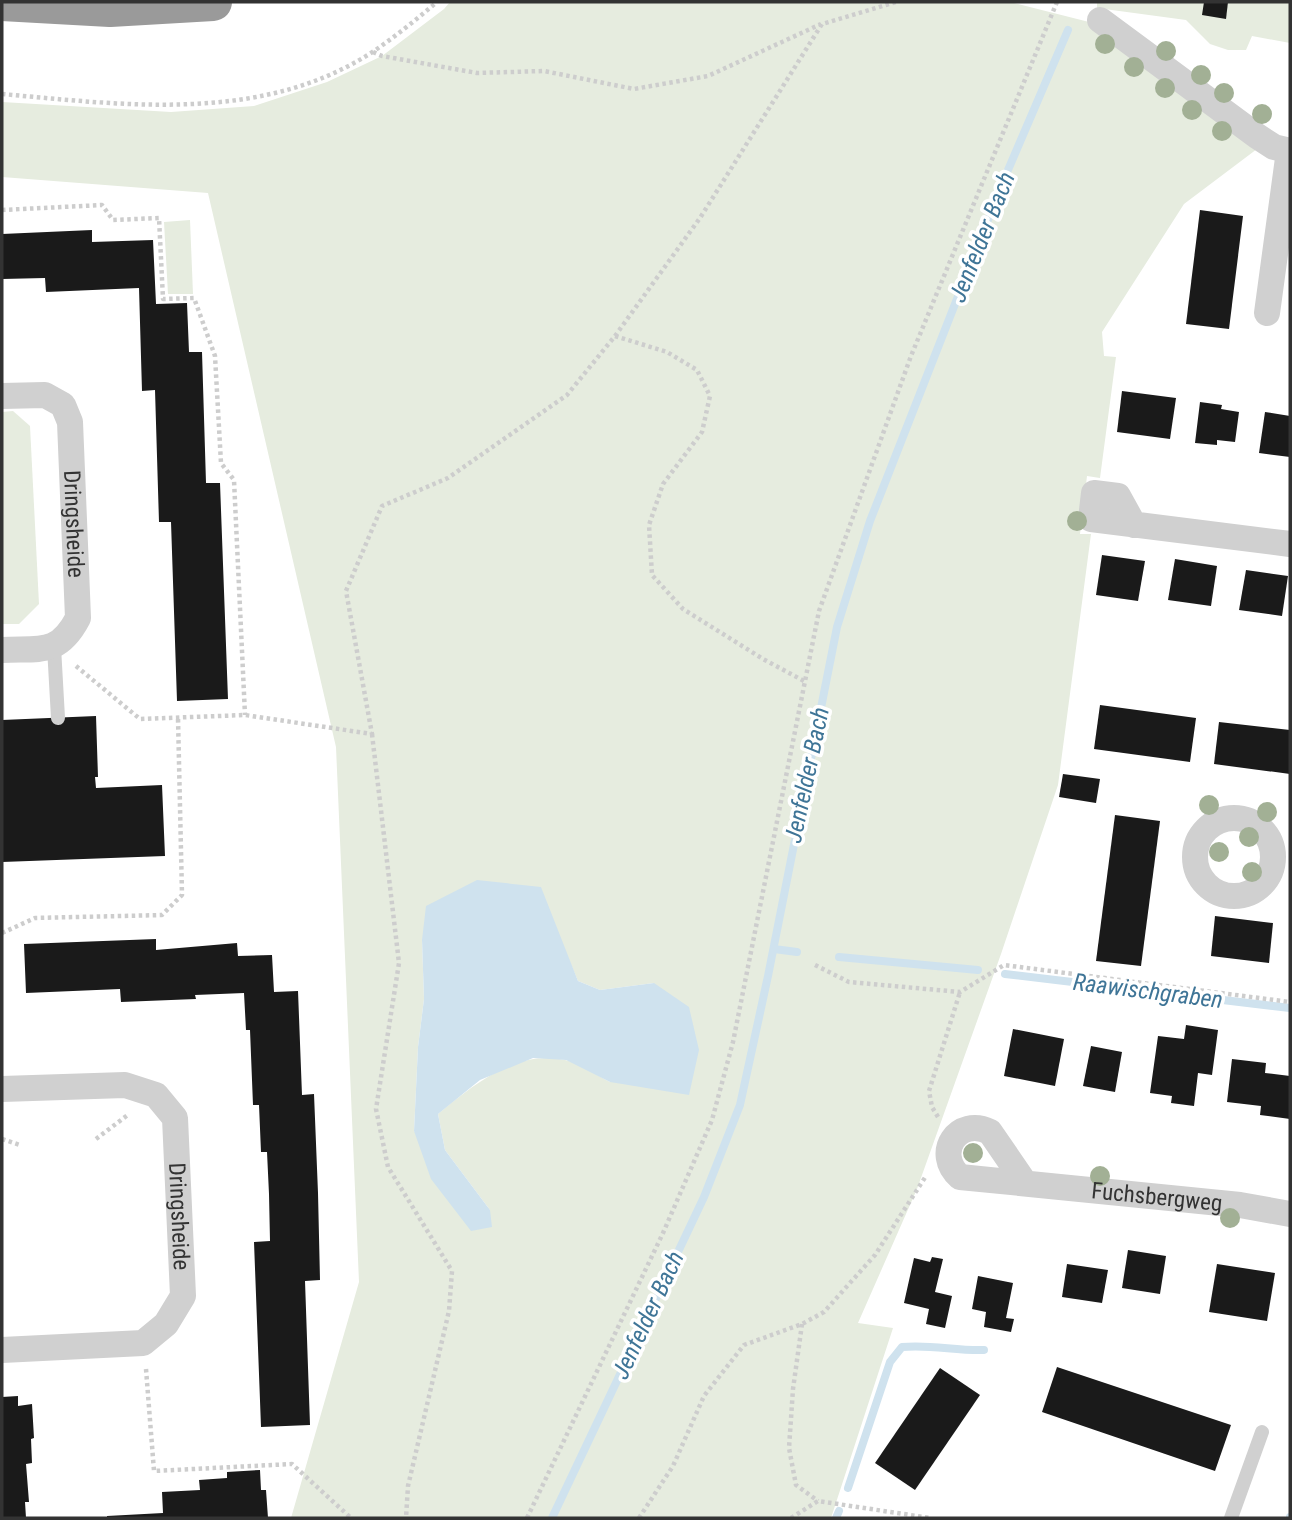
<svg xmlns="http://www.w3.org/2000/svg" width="1292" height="1520" font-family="'Roboto Condensed',sans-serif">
	<rect width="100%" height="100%" fill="#fff"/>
	<g fill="#e6ecdf" fill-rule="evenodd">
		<path d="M 450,2 L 1010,2 L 1089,22 L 1257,149 L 1184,204 L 1102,332 L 1104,356 L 1116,357 L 1100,478 L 1087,476 L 1080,534 L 1091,534 L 1058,785 L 1001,954 L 917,1189 L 858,1323 L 893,1328 L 831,1518 L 291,1518 L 359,1282 L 336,747 L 208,193 L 2,177 L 2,102 L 171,112 L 254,106 L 327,82 L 382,56 L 444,9 ZM 422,940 L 561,941 L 578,981 L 600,990 L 654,983 L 610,1082 C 596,1075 580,1063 565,1060 C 517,1049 473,1085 438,1114 L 445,1150 L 490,1210 L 414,1131 L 418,1047 L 424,999 Z"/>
		<path d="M 1097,2 L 1290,2 L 1290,43 L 1252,36 L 1246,50 L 1228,50 L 1210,44 L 1186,20 L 1097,8 Z"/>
		<path d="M 190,220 L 193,294 L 168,294 L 164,222 Z"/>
		<path d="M 13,411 L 30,426 L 39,604 L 19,624 L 2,624 L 2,412 Z"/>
	</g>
	<path fill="#cfe2ee" d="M 477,880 L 541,887 L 578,981 L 600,990 L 654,983 L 689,1007 L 699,1050 L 689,1095 L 610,1082 L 566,1060 L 533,1058 L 480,1080 L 438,1114 L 445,1150 L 490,1210 L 492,1227 L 471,1231 L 431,1179 L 414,1131 L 418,1047 L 424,999 L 422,940 L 426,906 Z"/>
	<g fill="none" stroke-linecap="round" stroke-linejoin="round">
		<g stroke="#cfe2ee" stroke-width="8">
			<path d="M 774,949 L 797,952"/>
			<path d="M 839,957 L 978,970"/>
			<path d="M 1005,974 L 1290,1008"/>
			<path d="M 848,1488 L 890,1362 L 902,1347 C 930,1344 956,1351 984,1350"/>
			<path d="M 552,1518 L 704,1197 L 740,1105 L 768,976 L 837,627 L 870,521 L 1002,184 L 1068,30"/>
			<path d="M 836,1518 L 839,1511"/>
			<path d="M 1290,1518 L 1290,1517"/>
		</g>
	</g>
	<g fill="#1a1a1a">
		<path d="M 1204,2 L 1228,2 L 1226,19 L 1202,15 Z"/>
		<path d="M 1200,210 L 1243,216 L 1229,329 L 1186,324 Z"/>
		<path d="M 92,230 L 92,242 L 153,240 L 156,304 L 187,303 L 189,352 L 202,352 L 206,483 L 220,483 L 228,699 L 177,701 L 171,522 L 159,522 L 155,390 L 142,391 L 139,288 L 46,292 L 45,278 L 2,279 L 2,234 Z"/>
		<path d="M 1122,391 L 1176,398 L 1170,439 L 1117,432 Z"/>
		<path d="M 1200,402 L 1222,405 L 1221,409 L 1239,412 L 1235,442 L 1217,440 L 1217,445 L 1195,443 Z"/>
		<path d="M 1265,412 L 1290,416 L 1290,457 L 1259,453 Z"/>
		<path d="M 1102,555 L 1145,561 L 1138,601 L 1096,595 Z"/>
		<path d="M 1175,559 L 1217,566 L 1211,606 L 1168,600 Z"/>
		<path d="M 1246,570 L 1288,576 L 1282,616 L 1239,610 Z"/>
		<path d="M 1100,705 L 1196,718 L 1190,762 L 1094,749 Z"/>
		<path d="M 96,716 L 98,777 L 95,777 L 96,788 L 162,785 L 165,856 L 2,862 L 2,720 Z"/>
		<path d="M 1219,722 L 1290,730 L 1290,774 L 1214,764 Z"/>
		<path d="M 1063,774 L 1100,779 L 1096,803 L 1059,797 Z"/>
		<path d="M 1115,815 L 1160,821 L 1141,966 L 1096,961 Z"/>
		<path d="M 1215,916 L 1273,923 L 1269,963 L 1211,956 Z"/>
		<path d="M 156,939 L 156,950 L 237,943 L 238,956 L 272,955 L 274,992 L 298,991 L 302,1095 L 314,1094 L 318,1193 L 320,1280 L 305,1281 L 310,1425 L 261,1427 L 254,1242 L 270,1241 L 269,1194 L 267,1152 L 261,1152 L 259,1105 L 253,1105 L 250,1030 L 246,1030 L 244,993 L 195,995 L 196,999 L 121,1002 L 120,989 L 26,993 L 24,944 Z"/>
		<path d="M 1186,1025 L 1218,1030 L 1212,1075 L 1198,1073 L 1194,1106 L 1171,1103 L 1172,1096 L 1150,1093 L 1158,1036 L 1184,1039 Z"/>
		<path d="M 1013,1029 L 1064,1039 L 1055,1086 L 1004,1076 Z"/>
		<path d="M 1091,1046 L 1122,1052 L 1115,1092 L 1083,1086 Z"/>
		<path d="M 1232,1059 L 1266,1063 L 1265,1073 L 1290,1076 L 1290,1119 L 1260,1115 L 1261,1106 L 1227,1102 Z"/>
		<path d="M 1128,1250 L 1166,1256 L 1160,1294 L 1122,1288 Z"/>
		<path d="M 932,1257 L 943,1259 L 935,1292 L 952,1296 L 945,1328 L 926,1324 L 929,1309 L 904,1303 L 914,1258 L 930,1262 Z"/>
		<path d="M 1067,1264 L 1108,1270 L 1102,1303 L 1062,1297 Z"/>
		<path d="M 1217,1264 L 1275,1273 L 1267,1321 L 1209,1312 Z"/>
		<path d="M 978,1276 L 1013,1283 L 1006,1318 L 1014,1319 L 1011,1332 L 984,1327 L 986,1312 L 972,1309 Z"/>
		<path d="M 1057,1367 L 1231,1425 L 1215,1471 L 1042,1412 Z"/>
		<path d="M 940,1368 L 980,1395 L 915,1490 L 875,1463 Z"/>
		<path d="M 18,1396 L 18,1406 L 32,1404 L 34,1438 L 31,1439 L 32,1463 L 26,1464 L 29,1502 L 25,1502 L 26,1518 L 2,1518 L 2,1397 Z"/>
		<path d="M 260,1470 L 261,1490 L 266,1490 L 268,1518 L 107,1518 L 107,1516 L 163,1513 L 162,1492 L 200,1490 L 199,1480 L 227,1478 L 227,1472 Z"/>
	</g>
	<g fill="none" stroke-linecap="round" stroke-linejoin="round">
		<g stroke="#cdcdcd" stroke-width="4.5" stroke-dasharray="3.5 3.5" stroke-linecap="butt">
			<path d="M 373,52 L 382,56 L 477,73 L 544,71 L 634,89 L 708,76 L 821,24"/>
			<path d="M 2,94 C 126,105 263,124 374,51 C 396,36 417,19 437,2"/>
			<path d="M 2,210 L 102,205 L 113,220 L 159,218 L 163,299 L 194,298 L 215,356 L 221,463 L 234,480 L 245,715"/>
			<path d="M 615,336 L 667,352 L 697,370 L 710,396 L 702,432 L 663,484 L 649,525 L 652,575 L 683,609 L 763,659 L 804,681"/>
			<path d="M 76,666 L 140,719 L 245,715 L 372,734 L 346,591 L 382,506 L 448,478 L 567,395 L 615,336 L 700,218 L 822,24 L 896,2"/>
			<path d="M 372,734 L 399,963 L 376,1109 L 388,1167 L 452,1271 L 449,1311 L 408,1486 L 406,1518"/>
			<path d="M 2,933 L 35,918 L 162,915 L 182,895 L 178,718"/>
			<path d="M 815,965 L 849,982 L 960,992 L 1004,965 L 1290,1002"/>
			<path d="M 938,1117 L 932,1107 L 929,1091 L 960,992"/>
			<path d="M 2,1139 L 20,1145"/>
			<path d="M 96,1139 L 129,1114"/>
			<path d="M 802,1324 L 793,1389 L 789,1448 L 796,1485 L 818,1501"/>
			<path d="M 146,1369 L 154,1471 L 292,1464 L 351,1518"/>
			<path d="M 527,1518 L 663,1233 L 712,1120 L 733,1042 L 819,611 L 911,356 L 1057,2"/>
			<path d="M 639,1518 L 673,1466 L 704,1396 L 744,1345 L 802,1324 L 824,1312 L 875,1255 L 926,1176"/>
			<path d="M 791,1518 L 818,1501 L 930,1518"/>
		</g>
		<g stroke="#d0d0d0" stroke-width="14">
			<path d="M 54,647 L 58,718"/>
			<path d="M 1231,1518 L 1262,1432"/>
		</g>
		<g stroke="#d0d0d0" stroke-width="26">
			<path d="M 1100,20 L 1257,136 L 1274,147 L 1290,151"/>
			<path d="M 1267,313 L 1289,151"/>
			<path id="s1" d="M 2,396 L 45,395 L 63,405 L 70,422 L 78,618 C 58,656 40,648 2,650"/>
			<path d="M 1134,525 L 1118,496 L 1094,493 L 1091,519 L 1290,544"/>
			<circle cx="1234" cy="857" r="39"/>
			<path id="s2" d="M 2,1089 L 125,1085 L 156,1095 L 175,1118 L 183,1296 L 166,1324 L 143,1343 L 2,1350"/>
			<path id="s3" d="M 1025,1183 L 990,1132 C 958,1116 933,1153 960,1177 L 1240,1205 L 1290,1214"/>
		</g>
		<path stroke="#9a9a9a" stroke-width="38" d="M 2,2 L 110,8 L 213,2"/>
	</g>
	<g fill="#a2b095">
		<circle cx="1105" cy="44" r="10"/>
		<circle cx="1166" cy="51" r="10"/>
		<circle cx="1134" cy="67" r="10"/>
		<circle cx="1201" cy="75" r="10"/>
		<circle cx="1165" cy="88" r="10"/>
		<circle cx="1224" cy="93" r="10"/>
		<circle cx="1192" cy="110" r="10"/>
		<circle cx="1262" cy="114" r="10"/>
		<circle cx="1222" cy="131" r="10"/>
		<circle cx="1077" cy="521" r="10"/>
		<circle cx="1209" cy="805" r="10"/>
		<circle cx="1267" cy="812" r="10"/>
		<circle cx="1249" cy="837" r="10"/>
		<circle cx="1219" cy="852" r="10"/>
		<circle cx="1252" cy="872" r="10"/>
		<circle cx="973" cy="1153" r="10"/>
		<circle cx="1100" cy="1176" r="10"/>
		<circle cx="1230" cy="1218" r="10"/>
	</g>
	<g text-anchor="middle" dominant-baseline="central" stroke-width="7" stroke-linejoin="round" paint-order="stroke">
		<g font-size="23" fill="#333" stroke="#fff">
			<text stroke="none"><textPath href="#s1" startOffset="184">Dringsheide</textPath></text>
			<text stroke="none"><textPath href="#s3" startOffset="343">Fuchsbergweg</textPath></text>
			<text stroke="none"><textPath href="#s2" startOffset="284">Dringsheide</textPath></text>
		</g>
		<g font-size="24" font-style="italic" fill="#3f7597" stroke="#fff">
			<text transform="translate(982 237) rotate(-68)">Jenfelder Bach</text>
			<text transform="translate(807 775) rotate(-78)">Jenfelder Bach</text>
			<text transform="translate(1148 991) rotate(7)">Raawischgraben</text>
			<text transform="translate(648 1315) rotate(-65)">Jenfelder Bach</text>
		</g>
	</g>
	<rect width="1292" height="1520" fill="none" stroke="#333333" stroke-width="7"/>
</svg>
